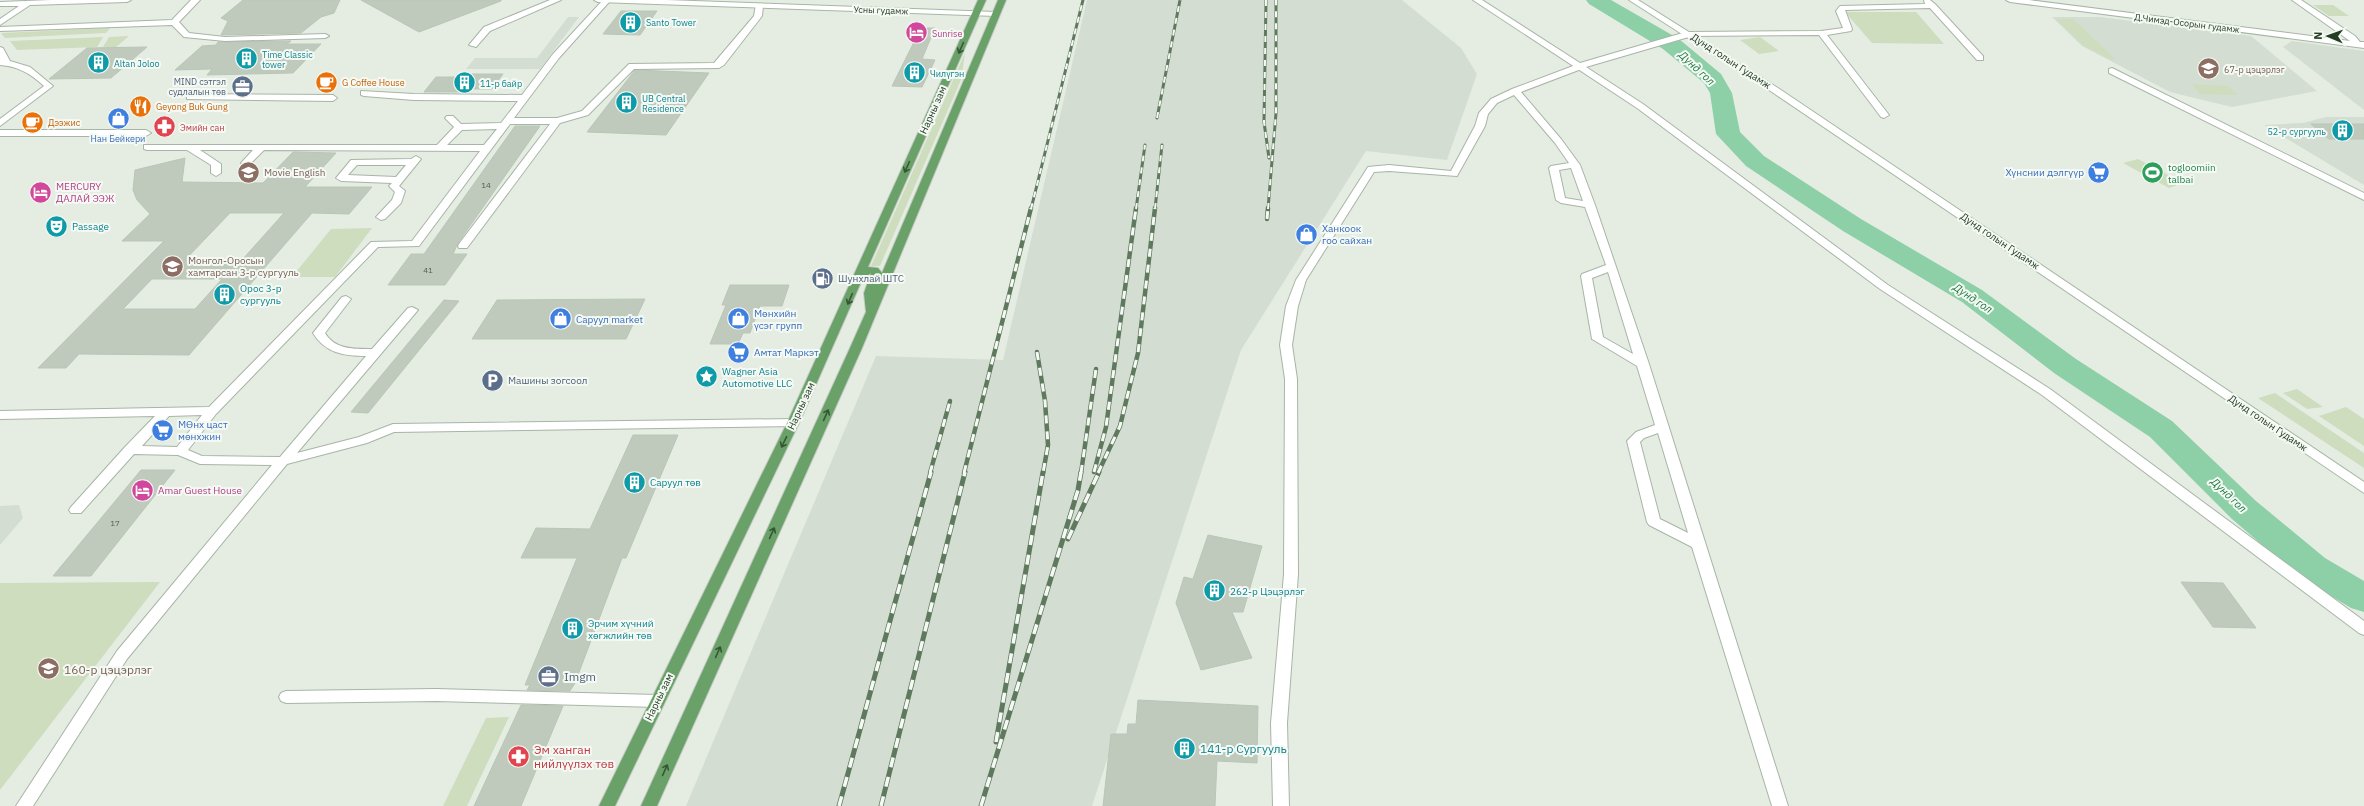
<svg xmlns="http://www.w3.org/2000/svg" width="2364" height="806" font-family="'IBM Plex Sans',sans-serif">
	<rect width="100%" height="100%" fill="#e5ede3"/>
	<g fill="#d4ddd1">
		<path d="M 1087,0 L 1402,0 L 1461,48 L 1477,74 L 1447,160 L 1366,151 L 1241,350 L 1092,806 L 686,806 L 876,356 L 1003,360 Z"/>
		<path d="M 568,17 L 579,17 L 540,69 L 466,69 L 475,58 L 537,58 Z"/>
		<path d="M 2052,17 L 2100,17 L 2251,36 L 2317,91 L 2232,107 L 2170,92 L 2082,46 Z"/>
		<path d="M 2292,41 L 2364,51 L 2364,110 L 2283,47 Z"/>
		<path d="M 2326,117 L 2364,117 L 2364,185 L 2264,125 L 2303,123 Z"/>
		<path d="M 19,505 L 23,518 L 0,545 L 0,506 Z"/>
	</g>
	<g fill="#cdddbd">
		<path d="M 2313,5 L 2333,5 L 2349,16 L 2329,16 Z"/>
		<path d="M 1845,12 L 1916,12 L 1944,44 L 1872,43 Z"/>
		<path d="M 2056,19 L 2073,19 L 2115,59 L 2112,60 L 2084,46 Z"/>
		<path d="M 110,28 L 106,33 L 5,38 L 1,33 Z"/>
		<path d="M 129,36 L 116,47 L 103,47 L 109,37 Z"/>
		<path d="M 103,37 L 97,47 L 17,50 L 10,41 Z"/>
		<path d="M 1760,37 L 1779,51 L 1759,54 L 1740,40 Z"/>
		<path d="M 965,53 L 961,80 L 880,266 L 871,266 Z"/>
		<path d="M 2191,84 L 2228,86 L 2238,95 L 2200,94 Z"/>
		<path d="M 2138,159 L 2183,183 L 2169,188 L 2123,163 Z"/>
		<path d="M 372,228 L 335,277 L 292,277 L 331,229 Z"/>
		<path d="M 2297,389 L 2323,407 L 2307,409 L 2283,393 Z"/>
		<path d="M 2275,393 L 2364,453 L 2364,468 L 2258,398 Z"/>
		<path d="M 2346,407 L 2364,419 L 2364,446 L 2319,416 Z"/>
		<path d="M 160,582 L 0,790 L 0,583 Z"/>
		<path d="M 509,717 L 467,806 L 443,806 L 486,718 Z"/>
	</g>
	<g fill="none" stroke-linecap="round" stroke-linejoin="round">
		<path fill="#8dd0a7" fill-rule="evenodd" d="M 1586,0 L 1611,0 L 1679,39 L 1721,74 L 1732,93 L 1740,132 L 1764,156 L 1861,219 L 1982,290 L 2076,359 L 2172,421 L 2256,501 L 2325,558 L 2364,581 L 2364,612 L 2351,608 L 2301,578 L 2232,519 L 2150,437 L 2054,373 L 1962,302 L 1843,231 L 1746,166 L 1716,134 L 1710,93 L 1704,83 L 1663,49 L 1589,4 Z"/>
	</g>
	<g fill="#bfcabc" stroke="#b9c6b6" fill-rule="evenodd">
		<path d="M 243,0 L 340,0 L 334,13 L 321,17 L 301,33 L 221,35 L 228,21 L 221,18 Z"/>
		<path d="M 361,0 L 501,0 L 501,1 L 419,32 Z"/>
		<path d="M 621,11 L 657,11 L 640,35 L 603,34 Z"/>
		<path d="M 921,28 L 935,28 L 922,59 L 935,60 L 922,87 L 892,86 Z"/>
		<path d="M 291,41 L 287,44 L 321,44 L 293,73 L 207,75 L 212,69 L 175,70 L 202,46 L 216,45 L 218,42 Z"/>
		<path d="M 147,47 L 111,78 L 49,79 L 87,48 Z"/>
		<path d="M 635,70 L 709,73 L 666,135 L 587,132 Z"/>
		<path d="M 469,74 L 503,74 L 492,89 L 462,89 L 460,92 L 424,92 L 436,77 L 466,77 Z"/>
		<path d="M 2311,124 L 2364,124 L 2364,139 L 2329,139 Z"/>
		<path d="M 515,126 L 540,126 L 458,243 L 453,254 L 467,254 L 445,285 L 388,285 L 411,254 L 424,254 Z"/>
		<path d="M 293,152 L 336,153 L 305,187 L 372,187 L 349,214 L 312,213 L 189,355 L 79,354 L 66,368 L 38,368 L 164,241 L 122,241 L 150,214 L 137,200 L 133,190 L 135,170 L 185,158 L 182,182 L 263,183 ZM 230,213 L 284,213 L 242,260 L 185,260 ZM 152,279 L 222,279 L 195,309 L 123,309 Z"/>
		<path d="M 730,285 L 789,285 L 782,306 L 760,306 L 750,333 L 743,333 L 738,344 L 710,344 L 726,305 L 722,305 Z"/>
		<path d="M 645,299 L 626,339 L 472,339 L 497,300 Z"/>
		<path d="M 444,300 L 459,301 L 368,413 L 351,412 Z"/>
		<path d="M 633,435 L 678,435 L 626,558 L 622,558 L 575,683 L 570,691 L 527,690 L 530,685 L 525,685 L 577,558 L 521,558 L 536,528 L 590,529 Z"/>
		<path d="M 141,470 L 175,470 L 91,576 L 53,576 Z"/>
		<path d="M 1208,535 L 1262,546 L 1243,612 L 1232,612 L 1252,658 L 1201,670 L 1176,603 L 1184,577 L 1193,579 Z"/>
		<path d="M 2181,582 L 2223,583 L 2256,628 L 2213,627 Z"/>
		<path d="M 1138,700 L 1258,706 L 1257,763 L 1217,761 L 1215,806 L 1103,806 L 1111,734 L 1127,734 L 1128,724 L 1136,724 Z"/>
		<path d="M 521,705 L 563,706 L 521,806 L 474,806 Z"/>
	</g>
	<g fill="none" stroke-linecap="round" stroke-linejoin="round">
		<defs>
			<g id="minor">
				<path d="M 51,0 L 131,0 L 127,2 L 30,5 L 0,25 L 0,19 L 19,6 L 0,6 L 0,2 Z"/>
				<path d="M 191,0 L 200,0 L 179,22 L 189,33 L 225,37 L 325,34 L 329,36 L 325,38 L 225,41 L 184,37 L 172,25 L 0,31 L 0,27 L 172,20 Z"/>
				<path d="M 550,0 L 561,0 L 490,31 L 476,47 L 469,45 L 484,27 Z"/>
				<path d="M 603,0 L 610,1 L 559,58 L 514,118 L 557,118 L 582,111 L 629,64 L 714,63 L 754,16 L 756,4 L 763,6 L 762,16 L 724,65 L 719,68 L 634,69 L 588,115 L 560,123 L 467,248 L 459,248 L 458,246 L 459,244 L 550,124 L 510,124 L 419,246 L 378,247 L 216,414 L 188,450 L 202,456 L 280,457 L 366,356 C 344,356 325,353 313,333 L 342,297 L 346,296 L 351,299 L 325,333 C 335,350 355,349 372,349 L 408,308 L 412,307 L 418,310 L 297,453 L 359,437 L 393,424 L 793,419 L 797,420 L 799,423 L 797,426 L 394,432 L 367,443 L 287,464 L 127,659 L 33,806 L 16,806 L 117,651 L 272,465 L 200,464 L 178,455 L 134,454 L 81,513 L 71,513 L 69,510 L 71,507 L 125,447 L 155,416 L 0,419 L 0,411 L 209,407 L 371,242 L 412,241 L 480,151 L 264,150 L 249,165 L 246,166 L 241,163 L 253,150 L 200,150 L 221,164 L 221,173 L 216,176 L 211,173 L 211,165 L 187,150 L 147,150 L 144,149 L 144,145 L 437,145 L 454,127 L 445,118 L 447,116 L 453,116 L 461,124 L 501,123 L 518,101 L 414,100 L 364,96 L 361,95 L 361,91 L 414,94 L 522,95 L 553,54 ZM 497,129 L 484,145 L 447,145 L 462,130 ZM 202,415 L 177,447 L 142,446 L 169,416 Z"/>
				<path d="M 1924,0 L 1930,0 L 1935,4 L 1983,56 L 1983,60 L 1977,60 L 1930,8 L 1845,10 L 1852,29 L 1851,31 L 1827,35 L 1889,115 L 1884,118 L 1881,117 L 1819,35 L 1689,36 L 1685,34 L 1689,32 L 1821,31 L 1843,28 L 1836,11 L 1840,6 L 1925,4 Z"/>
				<path d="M 2006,0 L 2029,0 L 2350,41 L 2292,0 L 2301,0 L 2355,36 L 2360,42 L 2364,42 L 2364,48 L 2010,2 Z"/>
				<path d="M 0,47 L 3,48 L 10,61 L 30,67 L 53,86 L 0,126 L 0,119 L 44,86 C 31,74 18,66 0,65 Z"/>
				<path d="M 1581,63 L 1585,66 L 1584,68 L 1521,92 L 1561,139 L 1580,165 L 1595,205 L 1649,364 L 1788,806 L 1772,806 L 1692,547 L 1649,525 L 1647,522 L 1627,441 L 1636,432 L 1655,425 L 1637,366 L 1592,339 L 1581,276 L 1582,274 L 1606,265 L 1585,207 L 1561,203 L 1556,200 L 1549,168 L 1551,166 L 1569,163 L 1555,143 L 1514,95 L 1497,103 L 1488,114 L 1485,126 L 1457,176 L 1389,171 L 1374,172 L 1306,280 L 1298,306 L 1292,345 L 1297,379 L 1298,574 L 1287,723 L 1289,806 L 1273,806 L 1271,723 L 1284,574 L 1285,379 L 1280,345 L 1286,306 L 1296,280 L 1368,167 L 1389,165 L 1451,171 L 1475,126 L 1479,113 L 1491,99 L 1512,89 ZM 1571,168 L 1583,201 L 1565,198 L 1559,170 ZM 1608,272 L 1633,354 L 1603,337 L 1592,278 ZM 1658,433 L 1688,533 L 1660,519 L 1640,442 L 1644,438 Z"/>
				<path d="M 2112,68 L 2364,193 L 2364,200 L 2109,73 L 2109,69 Z"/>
				<path d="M 190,94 L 333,95 L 337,98 L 333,101 L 187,99 L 187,95 Z"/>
				<path d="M 0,130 L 146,130 L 151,133 L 146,136 L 0,136 Z"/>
				<path d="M 416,156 L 421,159 L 399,186 L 405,191 L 401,203 L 385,219 L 381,220 L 376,217 L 392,200 L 395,192 L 389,186 L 392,183 L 341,181 L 336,178 L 351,160 L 411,159 ZM 357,165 L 406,165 L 396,177 L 348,175 Z"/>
				<path d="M 436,689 L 657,695 L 662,697 L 665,701 L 662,705 L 657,707 L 436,701 L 286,703 L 281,701 L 279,697 L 281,693 L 286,691 Z"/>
			</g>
			<path id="tertiary" d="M 1473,0 L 1482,0 L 1580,63 L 1686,32 L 1692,32 L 1692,36 L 1586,67 L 1643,104 L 1888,285 L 2050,389 L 2364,621 L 2364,635 L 2359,633 L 2042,395 L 1880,289 L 1637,108 Z"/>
			<g id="secondary">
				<path d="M 594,0 L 666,0 L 996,12 L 1000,14 L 996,16 L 598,2 Z"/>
				<path d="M 1629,0 L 1638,0 L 1778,88 L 2364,482 L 2364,493 L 1772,92 Z"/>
			</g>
			<path id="primary" d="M 978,0 L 986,0 L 868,267 L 878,268 L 882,273 L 998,0 L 1006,0 L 862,348 L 657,806 L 641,806 L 850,348 L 866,312 L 864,293 L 871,273 L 862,280 L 799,423 L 615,806 L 599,806 L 787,423 Z"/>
		</defs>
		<use href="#minor" stroke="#a7b5a6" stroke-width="2"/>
		<use href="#tertiary" stroke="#a7b5a6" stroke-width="2"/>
		<use href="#secondary" stroke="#a5b8a2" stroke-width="2"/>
		<use href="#primary" stroke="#c2c9c1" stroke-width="2"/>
		<use href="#minor" fill="#fff" fill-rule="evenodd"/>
		<use href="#tertiary" fill="#fff" fill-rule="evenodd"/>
		<use href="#secondary" fill="#fff" fill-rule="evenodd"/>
		<use href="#primary" fill="#6aa169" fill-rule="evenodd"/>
		<defs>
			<g id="rail-far2">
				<path d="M 1266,0 L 1264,122 L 1269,158"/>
				<path d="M 1157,118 L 1180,0"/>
				<path d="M 1031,209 L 1083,0"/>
				<path d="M 1136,209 L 1145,145"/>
				<path d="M 1155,209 L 1162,145"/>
				<path d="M 1268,209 L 1276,113 L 1276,0"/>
			</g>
			<g id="rail-far1">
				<path d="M 1267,219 L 1268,208"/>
				<path d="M 1037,352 L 1045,401 L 1048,445 L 1043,473"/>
				<path d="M 1094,472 L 1106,427 L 1136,208"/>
				<path d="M 930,473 L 950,401"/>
				<path d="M 964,473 L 1031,208"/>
				<path d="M 1081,473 L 1096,369"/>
				<path d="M 1098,473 L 1120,426 L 1138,353 L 1155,208"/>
			</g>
			<g id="rail">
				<path d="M 1068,539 L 1099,472"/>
				<path d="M 996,742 L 1043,472"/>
				<path d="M 839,806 L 931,472"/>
				<path d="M 881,806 L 965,472"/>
				<path d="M 981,806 L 1078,490 L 1081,472"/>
			</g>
		</defs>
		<use href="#rail-far2" stroke="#5f795e" stroke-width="3"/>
		<use href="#rail-far1" stroke="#5f795e" stroke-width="4.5"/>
		<use href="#rail" stroke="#5f795e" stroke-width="5"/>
		<use href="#rail-far2" stroke="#f5f9f4" stroke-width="2" stroke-dasharray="6" stroke-linecap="butt"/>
		<use href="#rail-far1" stroke="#f5f9f4" stroke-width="3" stroke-dasharray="8" stroke-linecap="butt"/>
		<use href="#rail" stroke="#f5f9f4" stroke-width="3.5" stroke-dasharray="10" stroke-linecap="butt"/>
	</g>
	<defs><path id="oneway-shaft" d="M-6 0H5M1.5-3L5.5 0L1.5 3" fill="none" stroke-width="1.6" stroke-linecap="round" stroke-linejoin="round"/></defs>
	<g stroke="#365734">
		<use href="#oneway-shaft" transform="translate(961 48) rotate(114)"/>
		<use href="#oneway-shaft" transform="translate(907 167) rotate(114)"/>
		<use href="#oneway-shaft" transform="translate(850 299) rotate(113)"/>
		<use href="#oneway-shaft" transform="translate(826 415) rotate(-66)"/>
		<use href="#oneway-shaft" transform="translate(784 442) rotate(116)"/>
		<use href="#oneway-shaft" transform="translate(772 533) rotate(-66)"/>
		<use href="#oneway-shaft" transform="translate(718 652) rotate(-66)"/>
		<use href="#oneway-shaft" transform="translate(665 770) rotate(-66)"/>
	</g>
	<defs>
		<symbol id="building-disc" viewBox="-11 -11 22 22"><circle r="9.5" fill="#0f9aa8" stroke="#f5f9f4"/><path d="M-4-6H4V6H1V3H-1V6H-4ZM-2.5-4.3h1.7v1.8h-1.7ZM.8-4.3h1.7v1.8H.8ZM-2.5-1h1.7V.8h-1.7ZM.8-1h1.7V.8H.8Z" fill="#fff"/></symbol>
		<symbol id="hotel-disc" viewBox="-11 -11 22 22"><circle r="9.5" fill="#d1479c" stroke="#f5f9f4"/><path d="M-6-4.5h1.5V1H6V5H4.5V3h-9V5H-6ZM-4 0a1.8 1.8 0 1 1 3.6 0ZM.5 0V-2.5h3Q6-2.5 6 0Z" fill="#fff"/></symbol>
		<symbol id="school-disc" viewBox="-11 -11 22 22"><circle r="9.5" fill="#8d6e63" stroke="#f5f9f4"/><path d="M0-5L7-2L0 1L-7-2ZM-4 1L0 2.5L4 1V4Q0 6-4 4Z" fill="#fff"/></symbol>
		<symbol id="cafe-disc" viewBox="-11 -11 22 22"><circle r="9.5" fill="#e8710a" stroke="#f5f9f4"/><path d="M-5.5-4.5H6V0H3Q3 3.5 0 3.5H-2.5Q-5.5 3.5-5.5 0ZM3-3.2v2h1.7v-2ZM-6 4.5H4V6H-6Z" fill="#fff"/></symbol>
		<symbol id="office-disc" viewBox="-11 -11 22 22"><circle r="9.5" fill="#5c6f8a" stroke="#f5f9f4"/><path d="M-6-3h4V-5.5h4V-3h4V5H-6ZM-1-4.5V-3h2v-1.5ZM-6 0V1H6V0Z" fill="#fff"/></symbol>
		<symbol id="restaurant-disc" viewBox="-11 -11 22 22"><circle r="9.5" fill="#e8710a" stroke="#f5f9f4"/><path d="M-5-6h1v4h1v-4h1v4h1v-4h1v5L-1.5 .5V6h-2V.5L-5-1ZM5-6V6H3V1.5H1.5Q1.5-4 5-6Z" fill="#fff"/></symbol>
		<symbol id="shop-disc" viewBox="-11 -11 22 22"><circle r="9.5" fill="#3f7fe0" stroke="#f5f9f4"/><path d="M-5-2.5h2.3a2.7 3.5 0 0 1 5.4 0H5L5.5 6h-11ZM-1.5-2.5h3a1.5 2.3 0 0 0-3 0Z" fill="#fff"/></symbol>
		<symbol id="pharmacy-disc" viewBox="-11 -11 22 22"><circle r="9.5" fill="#e0444e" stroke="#f5f9f4"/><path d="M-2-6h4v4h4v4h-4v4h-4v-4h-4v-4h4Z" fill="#fff"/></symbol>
		<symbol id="supermarket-disc" viewBox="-11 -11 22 22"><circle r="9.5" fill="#3f7fe0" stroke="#f5f9f4"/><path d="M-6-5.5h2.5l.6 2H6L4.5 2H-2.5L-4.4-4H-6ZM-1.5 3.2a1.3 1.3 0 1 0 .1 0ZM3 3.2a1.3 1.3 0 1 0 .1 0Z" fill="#fff"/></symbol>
		<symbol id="stadium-disc" viewBox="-11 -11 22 22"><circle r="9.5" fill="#2e9e5b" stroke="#f5f9f4"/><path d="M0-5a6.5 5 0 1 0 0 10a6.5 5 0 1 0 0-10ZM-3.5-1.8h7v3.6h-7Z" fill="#fff"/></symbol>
		<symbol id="theatre-disc" viewBox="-11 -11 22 22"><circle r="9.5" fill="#0f9aa8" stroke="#f5f9f4"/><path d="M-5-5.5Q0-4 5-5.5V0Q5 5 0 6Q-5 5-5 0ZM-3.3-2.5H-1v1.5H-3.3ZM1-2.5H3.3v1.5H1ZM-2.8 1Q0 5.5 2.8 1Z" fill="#fff"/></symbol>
		<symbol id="fuel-disc" viewBox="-11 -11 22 22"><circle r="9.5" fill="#5c6f8a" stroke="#f5f9f4"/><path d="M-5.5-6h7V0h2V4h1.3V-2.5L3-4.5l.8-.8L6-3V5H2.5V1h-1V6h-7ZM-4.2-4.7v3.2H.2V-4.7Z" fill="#fff"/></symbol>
		<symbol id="sight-disc" viewBox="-11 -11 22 22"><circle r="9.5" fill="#0f9aa8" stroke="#f5f9f4"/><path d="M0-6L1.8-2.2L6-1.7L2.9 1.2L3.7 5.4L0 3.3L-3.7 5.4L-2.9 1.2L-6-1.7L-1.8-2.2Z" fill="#fff"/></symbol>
		<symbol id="parking-disc" viewBox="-11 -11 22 22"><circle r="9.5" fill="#5c6f8a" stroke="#f5f9f4"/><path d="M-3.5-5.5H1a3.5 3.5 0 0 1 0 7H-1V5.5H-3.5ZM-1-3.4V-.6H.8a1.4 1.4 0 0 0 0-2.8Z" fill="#fff"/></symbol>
	</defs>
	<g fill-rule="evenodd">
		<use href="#building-disc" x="618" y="10" width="25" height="25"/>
		<use href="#hotel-disc" x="904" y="20" width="25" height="25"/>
		<use href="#building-disc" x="234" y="46" width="25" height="25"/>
		<use href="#building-disc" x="86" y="50" width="25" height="25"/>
		<use href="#school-disc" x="2196" y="56" width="25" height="25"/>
		<use href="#building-disc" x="902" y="60" width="25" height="25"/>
		<use href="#cafe-disc" x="314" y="70" width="25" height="25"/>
		<use href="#building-disc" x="452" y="70" width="25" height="25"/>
		<use href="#office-disc" x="230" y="74" width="25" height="25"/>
		<use href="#building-disc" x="614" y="90" width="25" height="25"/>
		<use href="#restaurant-disc" x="128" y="94" width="25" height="25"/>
		<use href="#shop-disc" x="106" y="106" width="25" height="25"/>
		<use href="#cafe-disc" x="20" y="110" width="25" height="25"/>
		<use href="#pharmacy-disc" x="152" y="114" width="25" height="25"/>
		<use href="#building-disc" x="2330" y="118" width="25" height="25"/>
		<use href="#school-disc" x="236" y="160" width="25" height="25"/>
		<use href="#supermarket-disc" x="2086" y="160" width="25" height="25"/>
		<use href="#stadium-disc" x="2140" y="160" width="25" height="25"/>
		<use href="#hotel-disc" x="28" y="180" width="25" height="25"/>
		<use href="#theatre-disc" x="44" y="214" width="25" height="25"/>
		<use href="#shop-disc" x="1294" y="222" width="25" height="25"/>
		<use href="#school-disc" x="160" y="254" width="25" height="25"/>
		<use href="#fuel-disc" x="810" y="266" width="25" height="25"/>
		<use href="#building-disc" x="212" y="282" width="25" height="25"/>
		<use href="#shop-disc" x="548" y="306" width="25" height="25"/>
		<use href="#shop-disc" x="726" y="306" width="25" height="25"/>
		<use href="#supermarket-disc" x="726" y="340" width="25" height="25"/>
		<use href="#sight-disc" x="694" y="364" width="25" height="25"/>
		<use href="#parking-disc" x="480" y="368" width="25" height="25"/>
		<use href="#supermarket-disc" x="150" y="418" width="25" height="25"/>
		<use href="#building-disc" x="622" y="470" width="25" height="25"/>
		<use href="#hotel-disc" x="130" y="478" width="25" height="25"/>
		<use href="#building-disc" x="1202" y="578" width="25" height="25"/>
		<use href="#building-disc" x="560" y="616" width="25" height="25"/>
		<use href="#school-disc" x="36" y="656" width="25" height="25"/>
		<use href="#office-disc" x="536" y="664" width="25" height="25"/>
		<use href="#building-disc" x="1172" y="736" width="25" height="25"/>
		<use href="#pharmacy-disc" x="506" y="744" width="25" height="25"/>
	</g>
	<g text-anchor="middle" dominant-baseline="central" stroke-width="4" stroke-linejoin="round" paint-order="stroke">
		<g font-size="8" fill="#4b6149">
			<text x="486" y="185">14</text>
			<text x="428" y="270">41</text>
			<text x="115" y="523">17</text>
		</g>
		<g font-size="9" fill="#243e23" stroke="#f5f9f4">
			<text transform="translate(881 10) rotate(2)">Усны гудамж</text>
			<text transform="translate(2187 23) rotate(7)">Д.Чимэд-Осорын гудамж</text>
		</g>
		<g font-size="9" fill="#0d838f" stroke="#f5f9f4" text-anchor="start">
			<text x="646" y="22">Santo Tower</text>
			<text x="262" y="54">Time Classic<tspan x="262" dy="10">tower</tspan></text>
			<text x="114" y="63">Altan Joloo</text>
			<text x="930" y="73">Чилүгэн</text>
			<text x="480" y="83">11-р байр</text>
			<text x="642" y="98">UB Central<tspan x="642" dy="10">Residence</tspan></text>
			<text x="2326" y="131" text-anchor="end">52-р сургууль</text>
		</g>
		<g font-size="9" fill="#b23c85" stroke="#f5f9f4" text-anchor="start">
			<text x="932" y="33">Sunrise</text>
		</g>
		<g font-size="9" fill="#785e54" stroke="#f5f9f4" text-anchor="start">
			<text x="2224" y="69">67-р цэцэрлэг</text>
		</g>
		<g font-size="9" fill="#4e5e75" stroke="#f5f9f4" text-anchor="end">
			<text x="226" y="81">MIND сэтгэл<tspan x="226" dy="10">судлалын төв</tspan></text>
		</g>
		<g font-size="9" fill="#c56008" stroke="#f5f9f4" text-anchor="start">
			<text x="342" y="82">G Coffee House</text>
			<text x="156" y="106">Geyong Buk Gung</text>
			<text x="48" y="122">Дээжис</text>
		</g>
		<g font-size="9" fill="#be3a42" stroke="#f5f9f4" text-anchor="start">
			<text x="180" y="127">Эмийн сан</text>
		</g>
		<g font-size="9" fill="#366cbe" stroke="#f5f9f4">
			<text x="118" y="138">Нан Бейкери</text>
		</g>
		<g font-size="10" fill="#243e23" stroke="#f5f9f4">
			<text transform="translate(1731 61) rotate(33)">Дунд голын Гудамж</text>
			<text transform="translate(933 110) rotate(-66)">Нарны зам</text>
			<text transform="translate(2000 241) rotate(34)">Дунд голын Гудамж</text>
			<text transform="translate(801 406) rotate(-65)">Нарны зам</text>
			<text transform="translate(2268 423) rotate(34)">Дунд голын Гудамж</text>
			<text transform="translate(659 697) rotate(-64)">Нарны зам</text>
		</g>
		<g font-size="10" fill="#27864d" stroke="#f5f9f4" text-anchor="start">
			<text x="2168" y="167">togloomiin<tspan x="2168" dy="12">talbai</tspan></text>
		</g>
		<g font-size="10" fill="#785e54" stroke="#f5f9f4" text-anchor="start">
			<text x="264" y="172">Movie English</text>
			<text x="188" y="260">Монгол-Оросын<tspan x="188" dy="12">хамтарсан 3-р сургууль</tspan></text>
		</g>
		<g font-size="10" fill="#366cbe" stroke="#f5f9f4" text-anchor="start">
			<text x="2084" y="172" text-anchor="end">Хүнснии дэлгүүр</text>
			<text x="1322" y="228">Ханкоок<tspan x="1322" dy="12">гоо сайхан</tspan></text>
			<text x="754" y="313">Мөнхийн<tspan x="754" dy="12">үсэг групп</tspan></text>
			<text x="576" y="319">Саруул market</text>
			<text x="754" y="352">Амтат Маркэт</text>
			<text x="178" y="424">МӨнх цаст<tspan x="178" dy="12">мөнхжин</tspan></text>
		</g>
		<g font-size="10" fill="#b23c85" stroke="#f5f9f4" text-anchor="start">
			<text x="56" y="186">MERCURY<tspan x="56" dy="12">ДАЛАЙ ЭЭЖ</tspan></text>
			<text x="158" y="490">Amar Guest House</text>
		</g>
		<g font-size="10" fill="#0d838f" stroke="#f5f9f4" text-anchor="start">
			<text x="72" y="226">Passage</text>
			<text x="240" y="288">Орос 3-р<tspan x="240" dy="12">сургууль</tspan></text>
			<text x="722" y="371">Wagner Asia<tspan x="722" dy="12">Automotive LLC</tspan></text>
			<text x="650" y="482">Саруул төв</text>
			<text x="1230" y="591">262-р Цэцэрлэг</text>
			<text x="588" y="623">Эрчим хүчний<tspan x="588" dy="12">хөгжлийн төв</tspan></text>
		</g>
		<g font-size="10" fill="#4e5e75" stroke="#f5f9f4" text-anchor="start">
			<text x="838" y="278">Шунхлай ШТС</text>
			<text x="508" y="380">Машины зогсоол</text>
		</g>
		<g font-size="11" font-style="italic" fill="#1e7942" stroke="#f5f9f4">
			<text transform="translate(1697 68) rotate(43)">Дунд гол</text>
			<text transform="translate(1973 298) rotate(34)">Дунд гол</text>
			<text transform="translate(2229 495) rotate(44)">Дунд гол</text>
		</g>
		<g font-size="12" fill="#785e54" stroke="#f5f9f4" text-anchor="start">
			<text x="64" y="669">160-р цэцэрлэг</text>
		</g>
		<g font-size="12" fill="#4e5e75" stroke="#f5f9f4" text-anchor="start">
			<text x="564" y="676">Imgm</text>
		</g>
		<g font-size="12" fill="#0d838f" stroke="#f5f9f4" text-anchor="start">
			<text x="1200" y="748">141-р Сургууль</text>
		</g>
		<g font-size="12" fill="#be3a42" stroke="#f5f9f4" text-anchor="start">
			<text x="534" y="749">Эм ханган<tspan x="534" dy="14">нийлүүлэх төв</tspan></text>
		</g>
	</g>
	<g transform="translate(2328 36) rotate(272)" stroke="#f5f9f4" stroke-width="3" paint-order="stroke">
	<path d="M0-3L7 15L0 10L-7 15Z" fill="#243e23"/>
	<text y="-6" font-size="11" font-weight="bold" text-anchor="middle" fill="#243e23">N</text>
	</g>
</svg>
